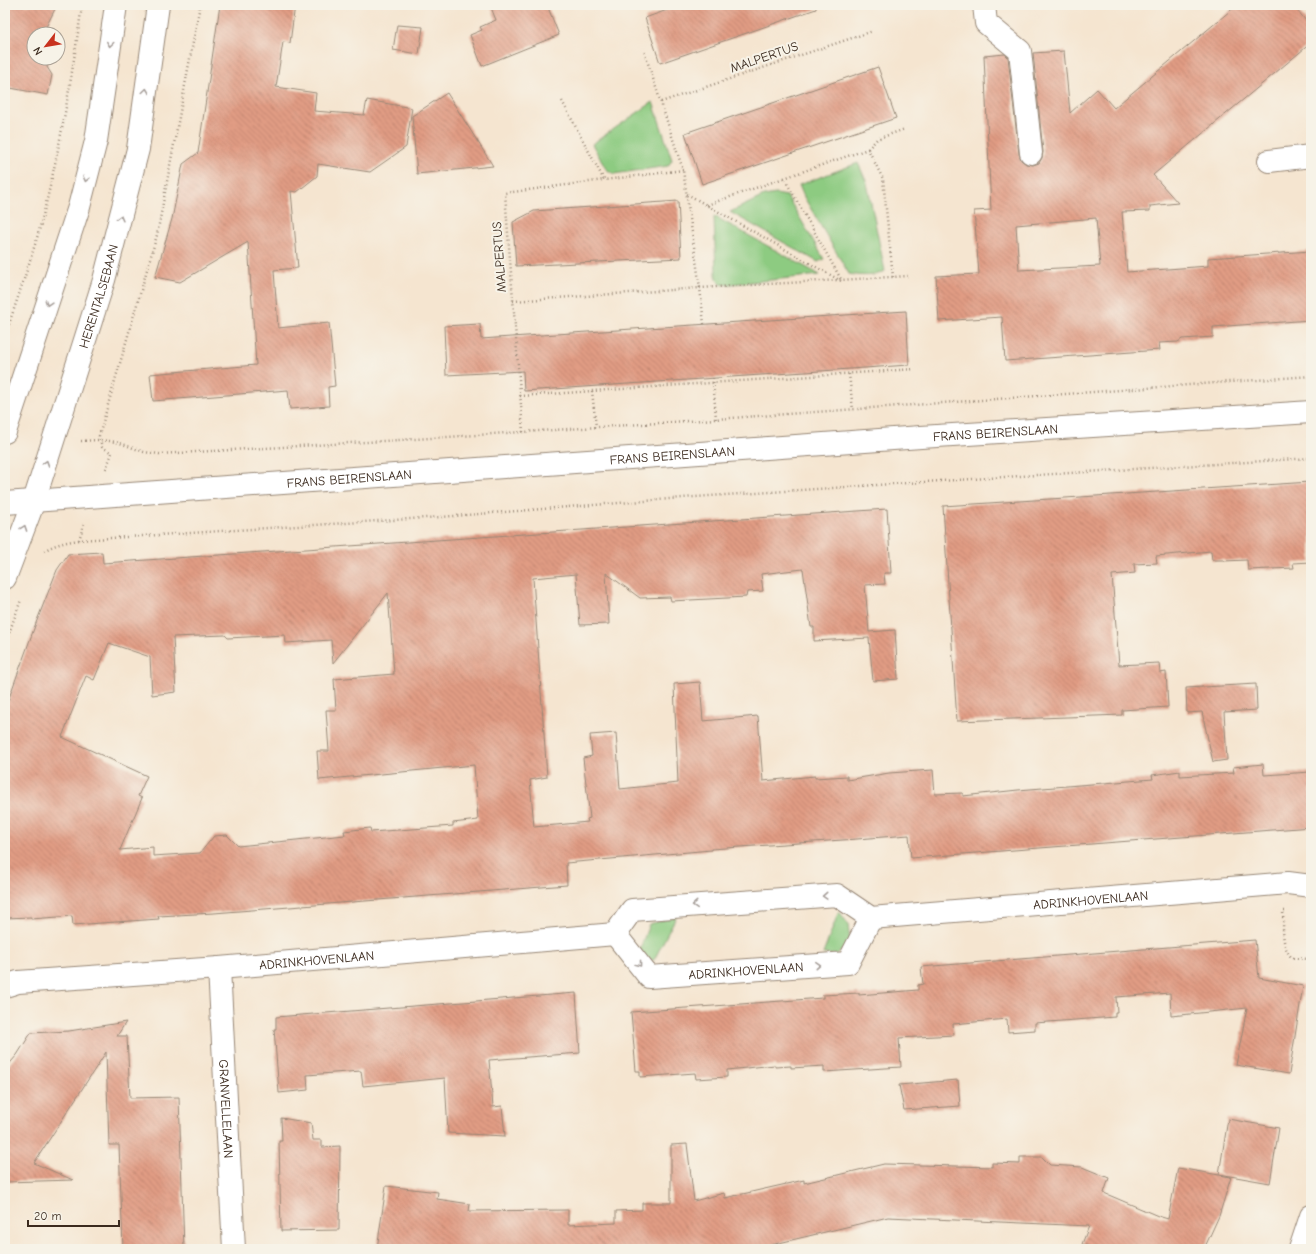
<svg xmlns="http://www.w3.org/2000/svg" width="1316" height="1254" font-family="'Comic Neue',sans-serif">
	<defs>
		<pattern id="building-back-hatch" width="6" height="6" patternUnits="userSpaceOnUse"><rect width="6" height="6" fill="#e19c84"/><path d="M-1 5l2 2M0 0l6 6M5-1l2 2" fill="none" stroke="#b87f6b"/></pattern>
	</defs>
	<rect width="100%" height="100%" fill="#f7f3e8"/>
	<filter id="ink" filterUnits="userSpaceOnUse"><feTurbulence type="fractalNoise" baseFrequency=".025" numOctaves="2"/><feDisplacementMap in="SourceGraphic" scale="8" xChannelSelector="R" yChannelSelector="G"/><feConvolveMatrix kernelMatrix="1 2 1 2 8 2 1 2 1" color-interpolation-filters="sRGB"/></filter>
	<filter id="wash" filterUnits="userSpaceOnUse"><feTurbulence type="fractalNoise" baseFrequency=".012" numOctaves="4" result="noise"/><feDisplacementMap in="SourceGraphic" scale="16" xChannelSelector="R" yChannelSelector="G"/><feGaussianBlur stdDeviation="0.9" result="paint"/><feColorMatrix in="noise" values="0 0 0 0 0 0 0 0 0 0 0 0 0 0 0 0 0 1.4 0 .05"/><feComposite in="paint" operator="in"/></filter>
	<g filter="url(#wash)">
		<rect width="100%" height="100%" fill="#f5e5d0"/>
		<g fill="#8dcb81" stroke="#647a50">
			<path d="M 653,102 L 672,160 L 668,166 L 614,174 L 606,169 L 592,144 Z"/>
			<path d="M 858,163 L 867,183 L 885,271 C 876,277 860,276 849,274 L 804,197 L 799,185 Z"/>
			<path d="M 776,194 L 787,196 L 824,259 L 818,262 L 730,212 L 764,196 Z"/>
			<path d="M 714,216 L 820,275 L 722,285 L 718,281 L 716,275 Z"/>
			<path d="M 839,911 L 848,924 L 850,943 L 837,955 L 823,954 Z"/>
			<path d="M 676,917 L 654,960 L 646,960 L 640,949 L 649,924 Z"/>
		</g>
		<g id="blocks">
			<g fill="url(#building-back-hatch)" fill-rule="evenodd">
				<path d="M 5,5 L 57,5 L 46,27 L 54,29 L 53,34 L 34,34 L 34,58 L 49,58 L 47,67 L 52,75 L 48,95 L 5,87 Z"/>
				<path d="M 220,5 L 295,5 L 290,43 L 283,42 L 276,87 L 316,93 L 314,111 L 364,115 L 367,100 L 412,108 L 406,147 L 370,172 L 318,164 L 317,176 L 297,192 L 291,191 L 298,268 L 274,270 L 278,328 L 329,323 L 335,386 L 328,387 L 329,406 L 290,409 L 288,390 L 153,401 L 150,374 L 256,365 L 248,242 L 180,282 L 155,277 L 172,219 L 183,164 L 198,153 Z"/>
				<path d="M 490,5 L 547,5 L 559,35 L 482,66 L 470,35 L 482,30 L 480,27 L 496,20 Z"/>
				<path d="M 681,5 L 816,5 L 816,9 L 660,63 L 645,18 Z"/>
				<path d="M 1237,5 L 1293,5 L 1311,27 L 1311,43 L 1153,175 L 1178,203 L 1150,206 L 1150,211 L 1122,212 L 1127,272 L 1208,266 L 1208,258 L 1311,251 L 1311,320 L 1213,327 L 1213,337 L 1182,339 L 1178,342 L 1159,343 L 1160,350 L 1005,361 L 1002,317 L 939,321 L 936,276 L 979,274 L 974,211 L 991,210 L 984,56 L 1005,54 L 1008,57 L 1019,154 L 1021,160 L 1026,164 L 1033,165 L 1039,163 L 1042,158 L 1043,152 L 1033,53 L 1064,51 L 1070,113 L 1097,89 L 1114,108 ZM 1096,218 L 1100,266 L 1019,270 L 1016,225 Z"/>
				<path d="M 397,25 L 423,27 L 419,54 L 393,50 Z"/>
				<path d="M 878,67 L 896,118 L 702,184 L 685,133 Z"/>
				<path d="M 447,93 L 493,166 L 417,174 L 412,116 Z"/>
				<path d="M 678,201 L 681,258 L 516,266 L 513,222 L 534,211 Z"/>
				<path d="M 906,311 L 909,365 L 524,391 L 523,371 L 446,375 L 444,326 L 480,324 L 481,339 Z"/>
				<path d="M 1310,482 L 1311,506 L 1311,562 L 1293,563 L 1294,568 L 1248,570 L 1247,560 L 1224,561 L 1224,560 L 1212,560 L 1211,551 L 1156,556 L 1157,563 L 1134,564 L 1135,573 L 1112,575 L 1119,665 L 1159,663 L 1160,673 L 1166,672 L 1168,707 L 1122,710 L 1122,715 L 957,721 L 943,506 Z"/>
				<path d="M 887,509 L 891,573 L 884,573 L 885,584 L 865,585 L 869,632 L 895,630 L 898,679 L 873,681 L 869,638 L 814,641 L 814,627 L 811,627 L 803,569 L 761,574 L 763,591 L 747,592 L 746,597 L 671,601 L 670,597 L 640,598 L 606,573 L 609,624 L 580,625 L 576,574 L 533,578 L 547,777 L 530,780 L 534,827 L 588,822 L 587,819 L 590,818 L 583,758 L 592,756 L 590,735 L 616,733 L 620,789 L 678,783 L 674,684 L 700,682 L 703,721 L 758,716 L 763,781 L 815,776 L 815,778 L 847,776 L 847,780 L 889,773 L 933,770 L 935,794 L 963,793 L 963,796 L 1018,790 L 1153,779 L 1152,775 L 1180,771 L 1180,776 L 1234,773 L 1233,767 L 1263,764 L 1264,775 L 1311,772 L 1311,827 L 911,858 L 909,835 L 857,839 L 711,849 L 711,850 L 566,863 L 567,885 L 214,913 L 158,916 L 159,919 L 73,925 L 72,916 L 31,919 L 31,917 L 6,918 L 5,709 L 36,623 L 57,570 L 68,554 L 102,552 L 103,563 ZM 388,593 L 394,674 L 334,679 L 336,710 L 326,710 L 329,751 L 317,751 L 319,780 L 474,765 L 478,820 L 453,823 L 453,826 L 371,832 L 370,828 L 344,831 L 345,835 L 238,846 L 227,835 L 214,836 L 200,853 L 153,856 L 153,847 L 120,850 L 142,798 L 138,796 L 147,776 L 62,737 L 86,676 L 94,680 L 109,643 L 150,657 L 152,695 L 176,692 L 173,637 L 225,635 L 228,638 L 285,635 L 286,643 L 331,640 L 333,663 Z"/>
				<path d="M 1256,684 L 1257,710 L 1224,712 L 1227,760 L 1213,762 L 1202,712 L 1187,713 L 1186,688 Z"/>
				<path d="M 1255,940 L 1259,978 L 1303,986 L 1289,1074 L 1236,1065 L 1247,1008 L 1171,1016 L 1170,993 L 1116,997 L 1117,1012 L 1115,1012 L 1115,1017 L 1035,1023 L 1035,1030 L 1008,1032 L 1007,1019 L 953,1024 L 954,1035 L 899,1038 L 901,1067 L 824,1072 L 824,1066 L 791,1068 L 791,1066 L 775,1067 L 775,1065 L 727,1070 L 727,1077 L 696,1079 L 695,1073 L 640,1077 L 640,1071 L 636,1071 L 631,1012 L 823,998 L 823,995 L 859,993 L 859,995 L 918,990 L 918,985 L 923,984 L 921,967 Z"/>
				<path d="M 576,993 L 580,1053 L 489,1060 L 493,1107 L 502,1106 L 505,1136 L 448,1133 L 445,1078 L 363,1086 L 361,1071 L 307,1075 L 308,1090 L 279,1093 L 274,1029 L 276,1029 L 276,1017 Z"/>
				<path d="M 126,1022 L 117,1036 L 127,1036 L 130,1098 L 179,1097 L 184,1249 L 123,1249 L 119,1145 L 109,1145 L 106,1052 L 34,1163 L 73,1180 L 5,1182 L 5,1069 L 17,1055 L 31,1033 L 69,1031 Z"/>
				<path d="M 958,1080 L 960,1106 L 904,1110 L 899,1085 Z"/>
				<path d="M 281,1118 L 311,1123 L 313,1140 L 322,1140 L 322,1147 L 340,1146 L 339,1230 L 281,1231 L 279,1141 L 282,1141 Z"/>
				<path d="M 1228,1119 L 1279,1128 L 1270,1183 L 1219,1174 Z"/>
				<path d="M 687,1144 L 694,1201 L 724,1193 L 725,1198 L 804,1180 L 804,1183 L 884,1164 L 992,1167 L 992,1163 L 1020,1164 L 1020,1157 L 1042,1157 L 1050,1165 L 1082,1167 L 1109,1178 L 1104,1193 L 1158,1216 L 1168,1219 L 1178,1168 L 1231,1177 L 1219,1216 L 1204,1249 L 1096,1249 L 1082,1244 L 1089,1226 L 888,1217 L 754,1249 L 377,1249 L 386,1186 L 438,1192 L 437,1199 L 470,1204 L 469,1211 L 568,1210 L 568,1225 L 616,1223 L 616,1211 L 642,1210 L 642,1203 L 671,1203 L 671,1145 Z"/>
			</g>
		</g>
	</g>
	<g filter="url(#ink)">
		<use href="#blocks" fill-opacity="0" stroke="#988877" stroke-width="1"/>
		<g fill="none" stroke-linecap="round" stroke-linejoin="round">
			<defs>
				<g id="minor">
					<path d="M 984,5 L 986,23 L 1020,51 L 1031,153"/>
					<path d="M 1269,161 L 1311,156"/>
					<path id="s1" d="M 615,934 L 649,977 L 848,963 L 871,918"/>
					<path id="s2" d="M 219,968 L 234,1249"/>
					<path id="s3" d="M 5,986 L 18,982 L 219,968 L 615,934 L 632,910 L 837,895 L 871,918 L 1288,883 L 1311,886"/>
					<path d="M 1300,1249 L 1311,1216"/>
				</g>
				<g id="major">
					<path d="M 5,432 L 79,207 L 96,141 L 116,5"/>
					<path id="s4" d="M 5,503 L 921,437 L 1311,412"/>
					<path id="s5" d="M 5,578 L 34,501 L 104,280 L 138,149 L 158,5"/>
				</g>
			</defs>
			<use href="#minor" stroke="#988877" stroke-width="24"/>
			<use href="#major" stroke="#988877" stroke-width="24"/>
			<g stroke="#988877" stroke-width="2.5" stroke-dasharray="1 3" stroke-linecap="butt">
				<path d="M 562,101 L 604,180 L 683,170 L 644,51"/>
				<path d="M 661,102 L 873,31"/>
				<path d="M 868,149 L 877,139 L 905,129"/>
				<path d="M 784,178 L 868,149 L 883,179 L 893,277"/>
				<path d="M 687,194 L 841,281"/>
				<path d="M 707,205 L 784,178 L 842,281"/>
				<path d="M 513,301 L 700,288 L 683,170"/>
				<path d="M 704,324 L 700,288 L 908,276"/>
				<path d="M 5,336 C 16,303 27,271 37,238 C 58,162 71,83 82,5"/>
				<path d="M 849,374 L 853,410"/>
				<path d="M 713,378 L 716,419"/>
				<path d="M 592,391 L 596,427"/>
				<path d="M 520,396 L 915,369"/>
				<path d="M 523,432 L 505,193 L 604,180"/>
				<path d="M 81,441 L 99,440 L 110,441 L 120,443 L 144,452 L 159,454 C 544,433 927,404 1311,376"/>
				<path d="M 106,469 L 112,453 L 102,447 L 99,436 L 157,235 L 200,5"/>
				<path d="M 79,540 L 84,524"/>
				<path d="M 44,551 C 55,544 66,542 79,540 L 441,517 L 695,497 L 877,485 L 1311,458"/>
				<path d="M 5,644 L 21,600"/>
				<path d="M 1285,911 L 1283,911 C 1284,928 1280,945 1292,958 L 1311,959"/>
			</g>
			<use href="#minor" stroke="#fff" stroke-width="22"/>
			<use href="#major" stroke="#fff" stroke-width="22"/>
		</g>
		<defs><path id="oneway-chevron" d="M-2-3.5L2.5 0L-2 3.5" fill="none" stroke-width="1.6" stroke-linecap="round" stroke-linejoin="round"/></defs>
		<g stroke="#a79f9a">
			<use href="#oneway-chevron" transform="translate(110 44) rotate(98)"/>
			<use href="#oneway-chevron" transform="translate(146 91) rotate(-82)"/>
			<use href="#oneway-chevron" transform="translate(86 179) rotate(104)"/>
			<use href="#oneway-chevron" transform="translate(120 218) rotate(-76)"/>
			<use href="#oneway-chevron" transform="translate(48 303) rotate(108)"/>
			<use href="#oneway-chevron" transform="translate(46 463) rotate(-72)"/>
			<use href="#oneway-chevron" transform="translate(24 528) rotate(-70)"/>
			<use href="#oneway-chevron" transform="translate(825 896) rotate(176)"/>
			<use href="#oneway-chevron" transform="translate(695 905) rotate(176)"/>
			<use href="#oneway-chevron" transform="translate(639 964) rotate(52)"/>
			<use href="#oneway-chevron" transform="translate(818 965) rotate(-4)"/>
		</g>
	</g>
	<g text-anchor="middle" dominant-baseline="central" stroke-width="4" stroke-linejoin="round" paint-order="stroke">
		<g font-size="13" fill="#3b2a1e" stroke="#f7f3e8">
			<text transform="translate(764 57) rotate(-19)">MALPERTUS</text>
			<text transform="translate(499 257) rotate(-94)">MALPERTUS</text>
			<text stroke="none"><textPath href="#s5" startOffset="297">HERENTALSEBAAN</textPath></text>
			<text stroke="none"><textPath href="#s4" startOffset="993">FRANS BEIRENSLAAN</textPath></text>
			<text stroke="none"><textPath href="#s4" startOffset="669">FRANS BEIRENSLAAN</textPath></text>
			<text stroke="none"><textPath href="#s4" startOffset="345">FRANS BEIRENSLAAN</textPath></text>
			<text stroke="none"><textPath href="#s3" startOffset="1109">ADRINKHOVENLAAN</textPath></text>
			<text stroke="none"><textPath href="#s3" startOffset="313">ADRINKHOVENLAAN</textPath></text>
			<text stroke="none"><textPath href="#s1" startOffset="152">ADRINKHOVENLAAN</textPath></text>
			<text stroke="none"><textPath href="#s2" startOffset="141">GRANVELLELAAN</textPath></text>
		</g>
	</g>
	<rect width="1316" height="1254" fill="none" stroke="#f7f3e8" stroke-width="20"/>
	<g transform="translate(46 46) rotate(239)"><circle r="19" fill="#f7f3e8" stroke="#aca397"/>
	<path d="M0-3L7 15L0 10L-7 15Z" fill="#c8321e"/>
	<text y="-6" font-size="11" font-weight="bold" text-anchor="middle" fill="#3b2a1e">N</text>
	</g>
	<path d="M28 1220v6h91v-6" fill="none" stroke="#3b2a1e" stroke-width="2"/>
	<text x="34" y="1220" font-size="12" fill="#3b2a1e" stroke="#f7f3e8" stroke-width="3" paint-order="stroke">20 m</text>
</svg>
